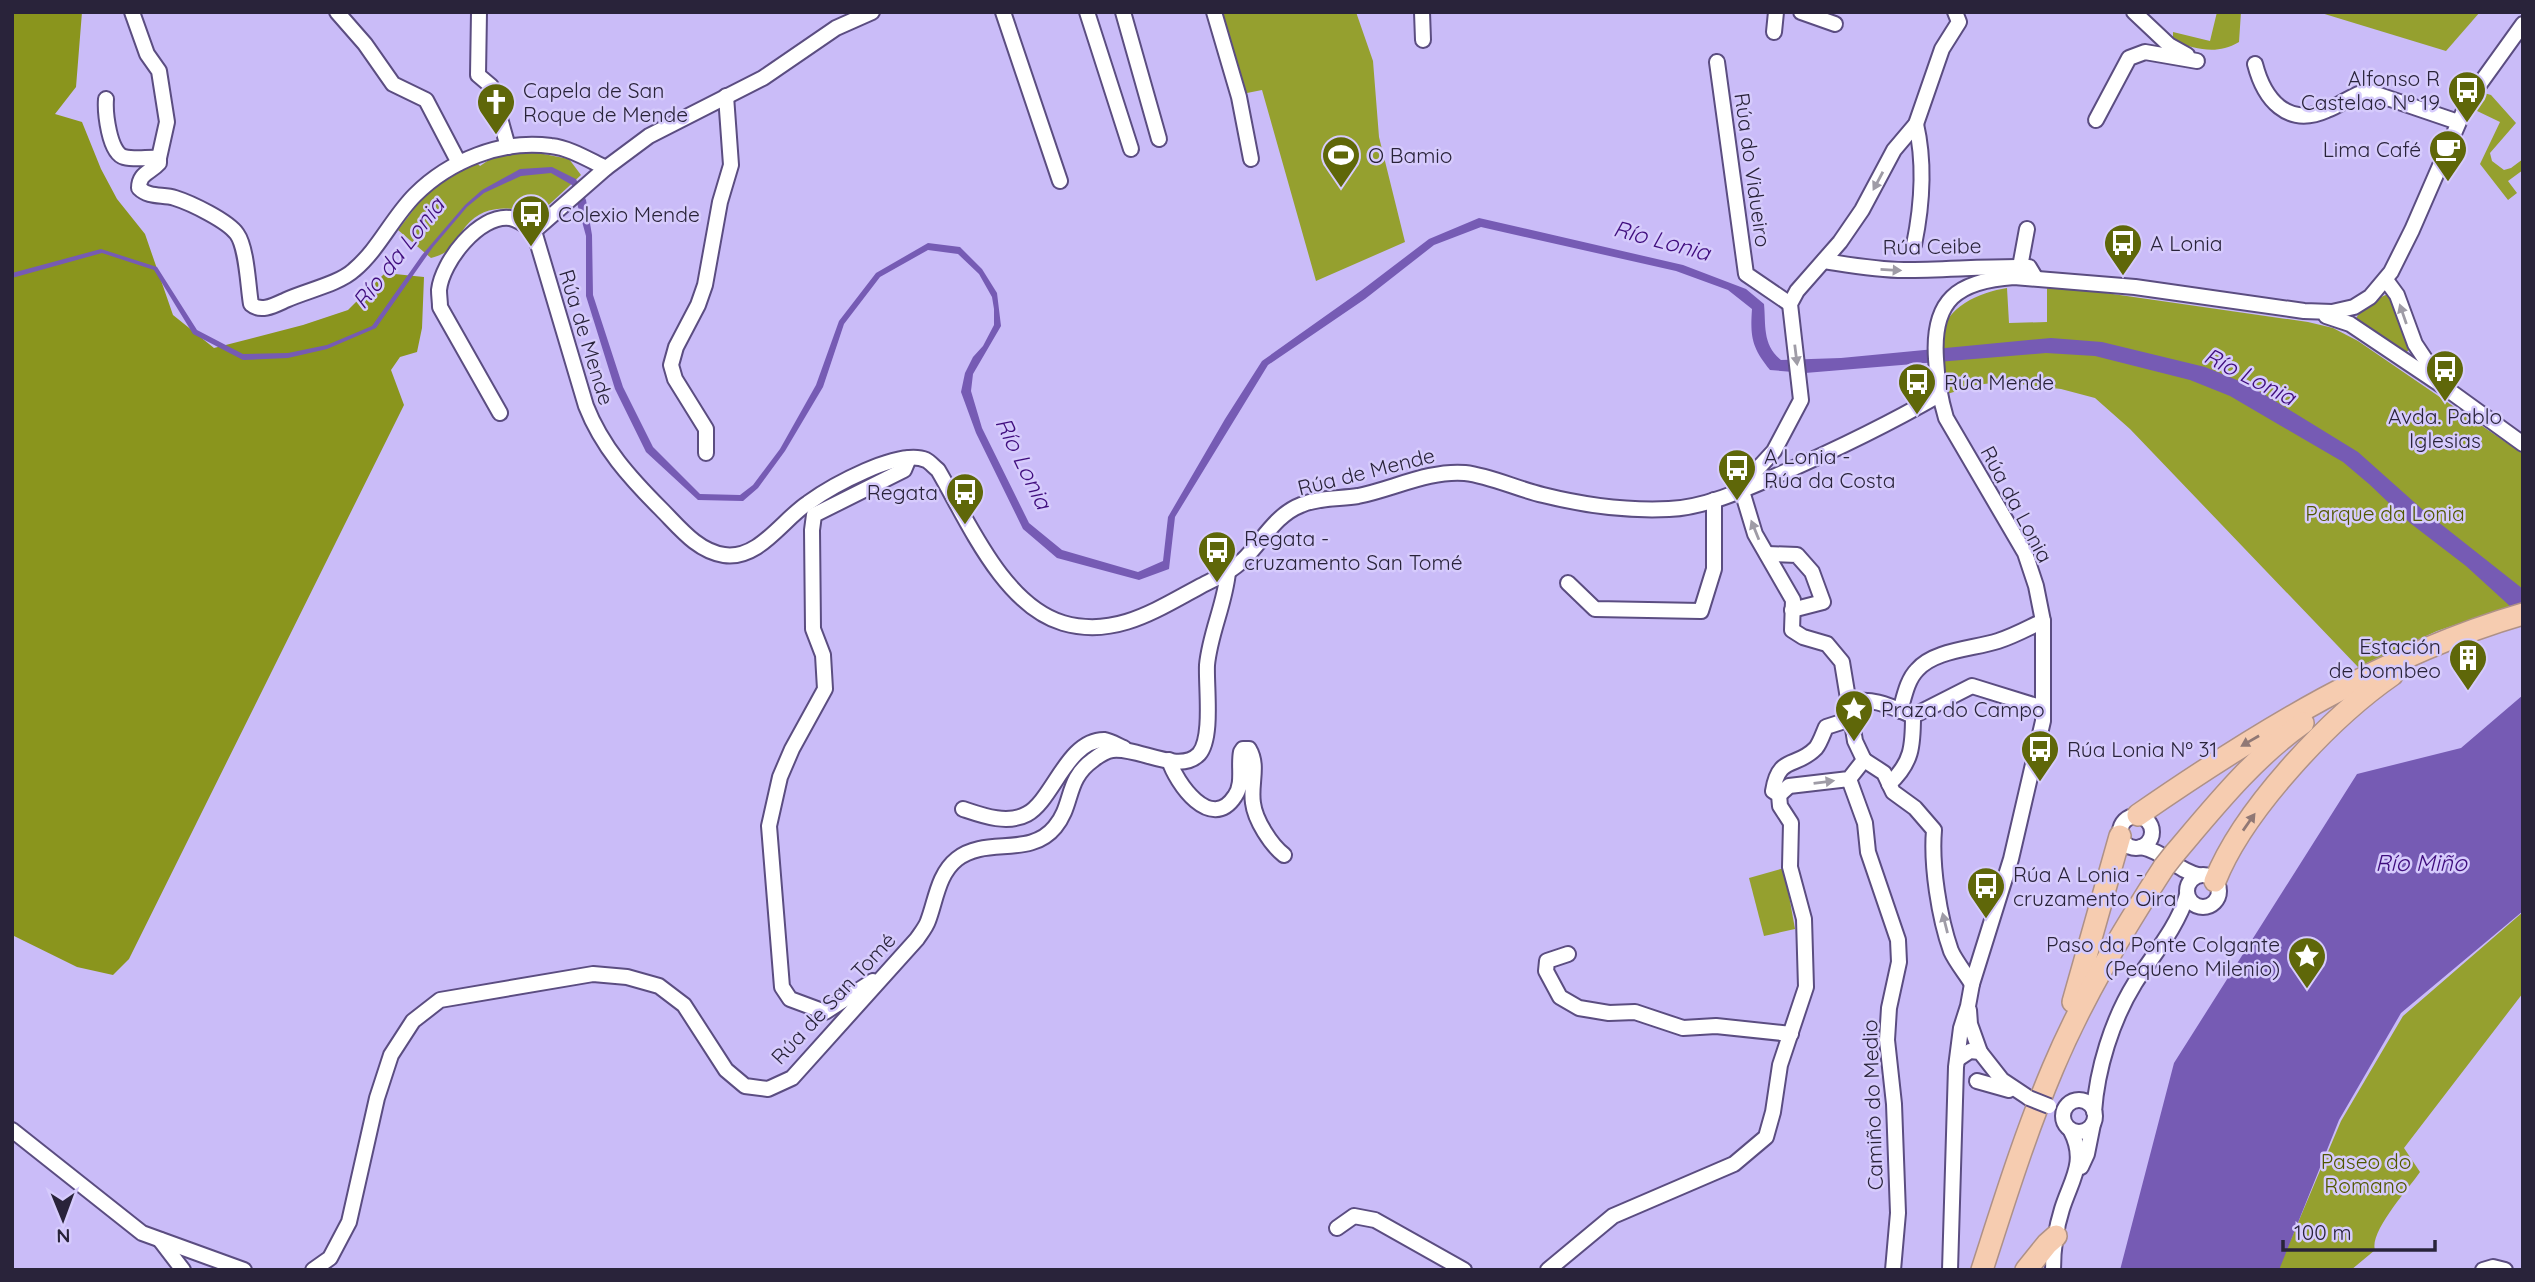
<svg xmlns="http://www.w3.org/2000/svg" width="2535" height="1282" font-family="Quicksand,sans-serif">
	<rect width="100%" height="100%" fill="#cabcf8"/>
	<g fill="#95a02f">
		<path d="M 1213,12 L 1356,12 L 1373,61 L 1379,137 L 1405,242 L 1316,281 L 1262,90 L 1237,95 Z"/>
		<path d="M 2217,12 L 2241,12 L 2239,42 C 2215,56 2197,48 2173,42 L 2173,32 L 2210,41 Z"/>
		<path d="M 2318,12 L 2480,12 L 2446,51 Z"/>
		<path d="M 2484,93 L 2491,95 L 2516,123 L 2490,153 L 2492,161 L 2504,170 L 2511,168 L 2523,159 L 2523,170 L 2508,181 L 2517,193 L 2508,200 L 2480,164 L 2500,122 L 2475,110 Z"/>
		<path d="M 508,147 L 569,159 L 581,175 L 539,214 C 512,207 485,203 466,226 C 451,245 456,251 431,258 L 398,230 L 427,192 L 476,162 L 480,166 Z"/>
		<path d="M 2047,287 L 2092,291 L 2308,322 L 2333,328 L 2358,341 L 2523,454 L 2523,602 L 2437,631 L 2358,667 L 2130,429 L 2095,398 L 2061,389 L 2001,382 L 1976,385 L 1944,395 C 1943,377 1939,357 1941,339 C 1944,307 1980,292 2007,288 L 2009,323 L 2047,322 Z"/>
		<path d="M 2390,294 L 2410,349 L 2403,355 L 2355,321 C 2357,312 2380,295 2390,294 Z"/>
		<path d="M 1784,868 L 1795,929 L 1764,936 L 1749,878 Z"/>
		<path d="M 2523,912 L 2523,993 L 2404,1148 L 2420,1172 C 2409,1188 2369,1232 2375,1250 L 2351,1270 L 2278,1270 L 2341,1121 L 2403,1016 Z"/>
	</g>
	<path fill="#8a951d" d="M 12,12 L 82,12 L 76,87 L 55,114 L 82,122 L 101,169 L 117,199 L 145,234 L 173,315 L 214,348 L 303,325 L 348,310 L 385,273 L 424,277 L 422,328 L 417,352 L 400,357 L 391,370 L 404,405 L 129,959 L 113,975 L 77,967 L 12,935 Z"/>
	<g fill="#765bb4">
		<path d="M 552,167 L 576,179 L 586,200 L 592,235 L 593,295 L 623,387 L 653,447 L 700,494 L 740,495 L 753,485 L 780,449 L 816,385 L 839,321 L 876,273 L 928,243 L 960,247 L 982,269 L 997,293 L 1001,326 L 973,374 L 971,391 L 982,428 L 1029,523 L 1062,550 L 1138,572 L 1163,561 L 1168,517 L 1225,419 L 1262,361 L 1362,290 L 1429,239 L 1479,218 L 1683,265 L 1746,289 L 1764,304 C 1766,324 1762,345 1781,360 L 1841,358 L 2051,338 L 2102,342 L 2205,367 L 2249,385 L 2358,452 L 2423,510 L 2523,589 L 2523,618 L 2466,566 L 2410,523 L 2369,484 L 2343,462 L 2230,396 L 2190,380 L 2095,356 L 2046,353 L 1805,373 L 1770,370 C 1752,348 1750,337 1752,309 L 1728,290 L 1676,271 L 1481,227 L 1434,245 L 1365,299 L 1268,365 L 1175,517 L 1169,569 L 1139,580 L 1057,558 L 1023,529 L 976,433 L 961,392 L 965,373 L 973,357 L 983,346 L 994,325 L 994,309 L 992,297 L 979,274 L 958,254 L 928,250 L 880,277 L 844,324 L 823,387 L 785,451 L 758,488 L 743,501 L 698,500 L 646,452 L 615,389 L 586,296 L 586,236 L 572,185 L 551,173 L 521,176 L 484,193 L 467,207 L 433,247 L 376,328 L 327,349 L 288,358 L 243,360 L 193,334 L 154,270 L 102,253 L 12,278 L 12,273 L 101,249 L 157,267 L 197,330 L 243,354 L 288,353 L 327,345 L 372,326 L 422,255 L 465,205 L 482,190 L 520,169 Z"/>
		<path d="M 2523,695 L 2523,911 L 2401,1013 L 2339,1120 L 2279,1270 L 2120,1270 L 2174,1063 L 2357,774 L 2461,748 Z"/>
	</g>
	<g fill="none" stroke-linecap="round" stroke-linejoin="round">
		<defs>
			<g id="minor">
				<path d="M 132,12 L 147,54 L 159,71 L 167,122 L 159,158"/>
				<path d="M 337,12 L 365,44 L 393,84 L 426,100 L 459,163"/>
				<path d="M 479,12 L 478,75 L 491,86 L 508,147"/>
				<path d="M 1003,12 L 1060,181"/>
				<path d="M 1087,12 L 1131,149"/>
				<path d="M 1123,12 L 1159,139"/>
				<path d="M 1214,12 L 1239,97 L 1251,159"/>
				<path d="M 1422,12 L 1423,40"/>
				<path d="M 1801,12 L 1835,24"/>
				<path d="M 2134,12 L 2169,45 L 2187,55"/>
				<path d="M 1774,32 L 1776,12"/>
				<path d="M 1717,62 L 1746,274 L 1790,304"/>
				<path d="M 2255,64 C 2264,99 2287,128 2327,110 C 2341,105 2353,94 2367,91 L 2458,122"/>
				<path d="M 106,99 C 105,112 109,153 124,157 C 136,160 148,157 159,158 L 159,163 C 150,173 139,173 139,188 C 149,198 163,194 175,198 C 191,203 228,221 237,234 C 247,248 248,287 251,304 C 261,313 275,305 286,300 C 305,291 339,284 354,270 C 379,249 392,218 415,195 C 449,161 502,139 551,146 C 570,148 589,160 606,168"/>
				<path d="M 2096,120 L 2129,58 L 2145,52 L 2197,61"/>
				<path d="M 534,231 L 586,406 C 602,447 630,478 661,509 C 679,527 697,551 724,555 C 759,560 782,520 808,503 C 830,487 899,448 926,460 C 930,462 934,467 938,470 C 968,521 1003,605 1063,623 C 1115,638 1156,610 1199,587 C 1214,579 1231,572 1243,560 C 1262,542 1275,515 1301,505 C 1319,497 1340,499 1358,496 C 1393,489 1429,470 1465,473 C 1491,476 1517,489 1543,495 C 1583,505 1627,511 1669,509 C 1704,508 1746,489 1778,475 C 1833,451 1887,425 1939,395"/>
				<path d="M 534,231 L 606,168 L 649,136 L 763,78 L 836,28 L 872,12"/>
				<path d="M 1914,245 C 1922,206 1925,163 1916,124"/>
				<path d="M 1824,261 C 1850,265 1877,270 1904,270 C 1946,270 1987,266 2029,267 L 2035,277"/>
				<path d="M 2020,267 L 2027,229"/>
				<path d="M 2386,280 L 2397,295 L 2415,344 L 2439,380"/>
				<path d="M 2326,316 L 2350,324 L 2447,389 L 2523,444"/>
				<path d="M 500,413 L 440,307 C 440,301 439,296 439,290 C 442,262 479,214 510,218 C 519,220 527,226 534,231"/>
				<path d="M 706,453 L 706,429 L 675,379 L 671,365 L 676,347 L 698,305 L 705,285 L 720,202 L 731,165 L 726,96"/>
				<path d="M 1740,488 L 1774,451 L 1801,400 L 1790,304 L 1797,291 L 1840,242 L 1862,210 L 1894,150 L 1916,124 L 1942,49 L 1959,22 L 1955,12"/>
				<path d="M 1742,491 L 1755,534 L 1793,600 L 1792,630 L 1803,637 L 1827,644 L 1842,662 L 1855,741 L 1864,760"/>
				<path d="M 1767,554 L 1797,555 L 1812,572 L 1823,602 L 1792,610"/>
				<path d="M 1568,583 L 1595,609 L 1701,611 L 1714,569 L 1714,500"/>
				<path d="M 1849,703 C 1872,696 1892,707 1913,716 L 1972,686 L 2043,708"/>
				<path d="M 1900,711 C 1904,698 1907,680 1917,670 C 1934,650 1973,649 1998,641 C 2014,636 2028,628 2043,621"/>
				<path d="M 1169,760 C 1176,783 1211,833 1235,796 C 1244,783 1238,766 1241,752 L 1243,749 L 1249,749 C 1259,766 1250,784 1253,803 C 1255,820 1271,845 1284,855"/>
				<path d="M 1864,760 L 1884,773 L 1893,792 L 1915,808 L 1934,830 C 1931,865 1939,917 1951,951 C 1956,962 1966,974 1972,984"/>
				<path d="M 1849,779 L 1865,823 L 1868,852 L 1898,940 L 1899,962 L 1889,1008 L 1887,1040 L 1894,1104 L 1898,1213 L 1893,1270"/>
				<path d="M 1889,784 C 1912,763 1913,746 1913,716"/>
				<path d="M 1779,795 L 1789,786 L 1849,779 L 1864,760"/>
				<path d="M 963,809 C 981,815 1007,825 1027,814 C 1053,800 1067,740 1104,740 C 1110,741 1119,746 1124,748"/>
				<circle cx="2136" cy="832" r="16"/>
				<path d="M 2141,847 C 2163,851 2176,870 2198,875"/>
				<circle cx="2203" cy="891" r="16"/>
				<path d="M 1568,954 L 1547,961 L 1546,971 L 1560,997 L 1579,1008 L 1609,1013 L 1635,1012 L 1683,1028 L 1716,1026 L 1791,1034"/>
				<path d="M 873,981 L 825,1012 L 790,999 L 782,987 L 769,826 L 780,777 L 792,749 L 825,689 L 823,655 L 813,629 L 812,530 L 814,515 L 904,470 L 909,458"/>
				<path d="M 1969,1010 L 1970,1024 L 1980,1052"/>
				<path d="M 1958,1059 L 1970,1051 L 1980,1052 L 2002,1080 L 2029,1098"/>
				<path d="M 1977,1081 L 2009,1090"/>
				<circle cx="2079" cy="1116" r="16"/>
				<path d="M 2094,1112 C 2097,1069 2112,1020 2135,983 C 2153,955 2177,928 2187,895"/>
				<path d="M 12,1130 L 142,1233 L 244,1270"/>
				<path d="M 2081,1167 L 2087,1154 L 2093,1124"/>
				<path d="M 1337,1228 L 1354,1216 L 1375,1220 L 1464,1270"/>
				<path d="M 160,1240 L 183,1270"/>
				<path d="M 313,1270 L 330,1258 L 349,1222 L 377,1098 L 391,1055 L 413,1021 L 440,1000 L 593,974 L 627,977 L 659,986 L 684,1005 L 726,1070 L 745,1086 L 768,1089 L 792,1078 L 917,939 C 921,933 926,927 928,921 C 936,900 938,874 957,859 C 986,836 1030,858 1055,827 C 1074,804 1065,780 1093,760 C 1098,756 1106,751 1112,750 C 1137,746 1179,775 1199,754 C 1213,738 1206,687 1207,665 C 1210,633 1225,604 1228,572"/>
				<path d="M 1548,1270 L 1613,1216 L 1734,1164 L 1766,1137 L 1773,1112 L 1780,1065 L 1806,987 L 1804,919 L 1790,867 L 1791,823 L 1780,806 L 1779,795 L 1773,791 C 1779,754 1796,769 1816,748 C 1820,743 1823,734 1826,727 L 1851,719"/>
				<path d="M 1950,1270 L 1956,1067 L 1961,1028 L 1968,1006 L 1972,984 L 2011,859 L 2043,721 L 2043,621 L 2036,586 L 2025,553 L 1946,418 C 1940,398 1937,380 1936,359 C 1932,300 1957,281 2014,277 L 2135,287 L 2304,311 L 2332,312 L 2354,307 L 2370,297 L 2391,272 L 2412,230 L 2469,99 L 2523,24"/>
				<path d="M 2053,1270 C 2053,1250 2056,1228 2062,1209 C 2071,1180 2087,1162 2071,1131"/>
				<path d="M 2483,1270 L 2493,1267 L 2505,1270"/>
			</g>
			<g id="highway">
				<path d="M 2138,815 C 2255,734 2385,654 2523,614"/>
				<path d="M 2175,853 C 2214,807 2253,758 2303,723"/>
				<path d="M 2215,881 C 2243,810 2330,718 2392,675"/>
				<path d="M 2073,1002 L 2120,836"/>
				<path d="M 1982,1270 C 2004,1202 2025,1134 2053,1068 C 2083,997 2122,932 2164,867"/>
				<path d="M 2026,1270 L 2047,1244 L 2056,1236"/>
			</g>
		</defs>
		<use href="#minor" stroke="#5b4d81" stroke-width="18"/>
		<use href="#highway" stroke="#ae9187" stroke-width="24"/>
		<use href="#minor" stroke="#fff" stroke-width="14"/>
		<use href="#highway" stroke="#f6ccb0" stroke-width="21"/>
		<defs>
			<path id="minor-bridge" d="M 2029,1098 L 2049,1106"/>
			<path id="highway-bridge" d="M 2164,867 L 2175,853"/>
		</defs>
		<use href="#minor-bridge" stroke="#5b4d81" stroke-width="18" stroke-linecap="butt"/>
		<use href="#highway-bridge" stroke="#ae9187" stroke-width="24" stroke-linecap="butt"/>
		<use href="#minor-bridge" stroke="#fff" stroke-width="14"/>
		<use href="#highway-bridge" stroke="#f6ccb0" stroke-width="21"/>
	</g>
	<defs><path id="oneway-solid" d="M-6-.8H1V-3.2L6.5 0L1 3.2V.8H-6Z" transform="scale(1.75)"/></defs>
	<g fill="#9f9ca6">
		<use href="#oneway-solid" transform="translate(1878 181) rotate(118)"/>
		<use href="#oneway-solid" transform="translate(1891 270) rotate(3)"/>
		<use href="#oneway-solid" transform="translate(2403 314) rotate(-109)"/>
		<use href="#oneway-solid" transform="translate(1796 355) rotate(83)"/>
		<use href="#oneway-solid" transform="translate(1755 530) rotate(-112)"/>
		<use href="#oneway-solid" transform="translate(1824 782) rotate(-7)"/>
		<use href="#oneway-solid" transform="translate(1945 923) rotate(-104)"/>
	</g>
	<g fill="#907875">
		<use href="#oneway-solid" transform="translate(2250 741) rotate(150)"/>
		<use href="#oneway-solid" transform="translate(2249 822) rotate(-55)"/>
	</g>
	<defs>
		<symbol id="bus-pin" viewBox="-11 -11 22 30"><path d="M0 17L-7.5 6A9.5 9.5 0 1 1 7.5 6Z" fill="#5f6709" stroke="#d6cbfc"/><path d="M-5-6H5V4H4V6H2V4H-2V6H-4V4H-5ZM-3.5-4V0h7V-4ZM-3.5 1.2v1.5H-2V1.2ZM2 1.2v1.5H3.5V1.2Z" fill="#fff"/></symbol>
		<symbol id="church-pin" viewBox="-11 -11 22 30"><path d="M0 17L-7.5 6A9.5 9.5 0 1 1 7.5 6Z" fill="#5f6709" stroke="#d6cbfc"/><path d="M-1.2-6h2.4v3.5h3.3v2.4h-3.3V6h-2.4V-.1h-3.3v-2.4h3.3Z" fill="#fff"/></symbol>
		<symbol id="cafe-pin" viewBox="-11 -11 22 30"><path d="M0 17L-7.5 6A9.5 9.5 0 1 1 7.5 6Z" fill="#5f6709" stroke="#d6cbfc"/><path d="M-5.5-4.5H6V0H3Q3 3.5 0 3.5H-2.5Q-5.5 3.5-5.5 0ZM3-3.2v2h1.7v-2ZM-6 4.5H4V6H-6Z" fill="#fff"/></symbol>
		<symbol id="stadium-pin" viewBox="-11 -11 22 30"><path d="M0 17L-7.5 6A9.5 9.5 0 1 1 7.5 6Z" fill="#5f6709" stroke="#d6cbfc"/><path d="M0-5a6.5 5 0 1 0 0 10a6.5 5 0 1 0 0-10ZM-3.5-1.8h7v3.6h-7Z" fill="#fff"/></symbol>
		<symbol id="building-pin" viewBox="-11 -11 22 30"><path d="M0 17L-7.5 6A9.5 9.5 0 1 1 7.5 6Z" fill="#5f6709" stroke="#d6cbfc"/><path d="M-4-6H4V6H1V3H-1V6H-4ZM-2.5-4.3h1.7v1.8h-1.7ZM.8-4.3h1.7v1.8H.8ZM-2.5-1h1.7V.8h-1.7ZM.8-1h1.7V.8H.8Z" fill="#fff"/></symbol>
		<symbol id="sight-pin" viewBox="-11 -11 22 30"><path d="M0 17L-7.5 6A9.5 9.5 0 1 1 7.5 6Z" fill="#5f6709" stroke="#d6cbfc"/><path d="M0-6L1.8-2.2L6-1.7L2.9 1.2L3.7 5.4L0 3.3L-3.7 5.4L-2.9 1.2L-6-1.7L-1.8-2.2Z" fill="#fff"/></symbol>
	</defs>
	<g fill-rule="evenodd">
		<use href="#bus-pin" x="2445" y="68" width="44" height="60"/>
		<use href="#church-pin" x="474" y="80" width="44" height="60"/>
		<use href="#cafe-pin" x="2426" y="127" width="44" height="60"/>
		<use href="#stadium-pin" x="1319" y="133" width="44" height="60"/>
		<use href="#bus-pin" x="509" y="192" width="44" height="60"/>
		<use href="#bus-pin" x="2101" y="221" width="44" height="60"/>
		<use href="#bus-pin" x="2423" y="347" width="44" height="60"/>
		<use href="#bus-pin" x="1895" y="360" width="44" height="60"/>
		<use href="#bus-pin" x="1715" y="446" width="44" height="60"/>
		<use href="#bus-pin" x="943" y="470" width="44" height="60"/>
		<use href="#bus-pin" x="1195" y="528" width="44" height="60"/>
		<use href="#building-pin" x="2446" y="636" width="44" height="60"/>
		<use href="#sight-pin" x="1832" y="687" width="44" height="60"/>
		<use href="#bus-pin" x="2018" y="727" width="44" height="60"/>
		<use href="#bus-pin" x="1964" y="864" width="44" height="60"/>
		<use href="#sight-pin" x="2285" y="934" width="44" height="60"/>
	</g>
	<g text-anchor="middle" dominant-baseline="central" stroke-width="5" stroke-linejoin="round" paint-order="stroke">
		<g font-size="21" fill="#29233a" stroke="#d6cbfc" text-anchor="start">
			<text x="2440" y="78" text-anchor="end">Alfonso R<tspan x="2440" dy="24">Castelao Nº 19</tspan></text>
			<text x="523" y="90">Capela de San<tspan x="523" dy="24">Roque de Mende</tspan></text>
			<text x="2421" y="149" text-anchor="end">Lima Café</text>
			<text x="1368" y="155">O Bamio</text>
			<text x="558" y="214">Colexio Mende</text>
			<text x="2150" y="243">A Lonia</text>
			<text x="1944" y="382">Rúa Mende</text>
			<text x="2445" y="416" text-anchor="middle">Avda. Pablo<tspan x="2445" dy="24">Iglesias</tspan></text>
			<text x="1764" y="456">A Lonia -<tspan x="1764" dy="24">Rúa da Costa</tspan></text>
			<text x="938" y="492" text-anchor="end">Regata</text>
			<text x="1244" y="538">Regata -<tspan x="1244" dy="24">cruzamento San Tomé</tspan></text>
			<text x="2441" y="646" text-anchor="end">Estación<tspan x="2441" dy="24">de bombeo</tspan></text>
			<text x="1881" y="709">Praza do Campo</text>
			<text x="2067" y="749">Rúa Lonia Nº 31</text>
			<text x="2013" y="874">Rúa A Lonia -<tspan x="2013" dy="24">cruzamento Oira</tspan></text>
			<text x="2280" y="944" text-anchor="end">Paso da Ponte Colgante<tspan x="2280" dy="24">(Pequeno Milenio)</tspan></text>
		</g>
		<g font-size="21" fill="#29233a" stroke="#d6cbfc">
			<text transform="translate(1753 170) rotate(82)">Rúa do Vidueiro</text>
			<text transform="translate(1932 246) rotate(-1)">Rúa Ceibe</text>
			<text transform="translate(587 337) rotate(73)">Rúa de Mende</text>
			<text transform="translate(1366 471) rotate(-14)">Rúa de Mende</text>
			<text transform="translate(2017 504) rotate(62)">Rúa da Lonia</text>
			<text transform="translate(833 998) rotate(-47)">Rúa de San Tomé</text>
			<text transform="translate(1872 1105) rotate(-92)">Camiño do Medio</text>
		</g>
		<g font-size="21" fill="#515800" stroke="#d6cbfc">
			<text x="2385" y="513">Parque da Lonia</text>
			<text x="2366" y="1161">Paseo do<tspan x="2366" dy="24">Romano</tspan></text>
		</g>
		<g font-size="23" font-style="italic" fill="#3f0c7d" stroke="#d6cbfc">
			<text transform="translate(1662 240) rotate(15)">Río Lonia</text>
			<text transform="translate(398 253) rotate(-52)">Río da Lonia</text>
			<text transform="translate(2250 376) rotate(27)">Río Lonia</text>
			<text transform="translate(1024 463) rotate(64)">Río Lonia</text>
			<text x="2421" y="862">Río Miño</text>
		</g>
	</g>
	<rect width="2535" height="1282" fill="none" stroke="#29233a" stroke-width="28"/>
	<g transform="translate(63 1219) rotate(179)" stroke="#d6cbfc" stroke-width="5" paint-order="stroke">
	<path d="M0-5L12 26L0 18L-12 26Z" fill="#29233a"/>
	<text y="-10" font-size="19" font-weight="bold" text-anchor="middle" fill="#29233a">N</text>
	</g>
	<path d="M2283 1240v10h152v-10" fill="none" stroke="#29233a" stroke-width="3.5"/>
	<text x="2294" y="1240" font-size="21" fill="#29233a" stroke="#d6cbfc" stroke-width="5" paint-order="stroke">100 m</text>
</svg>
